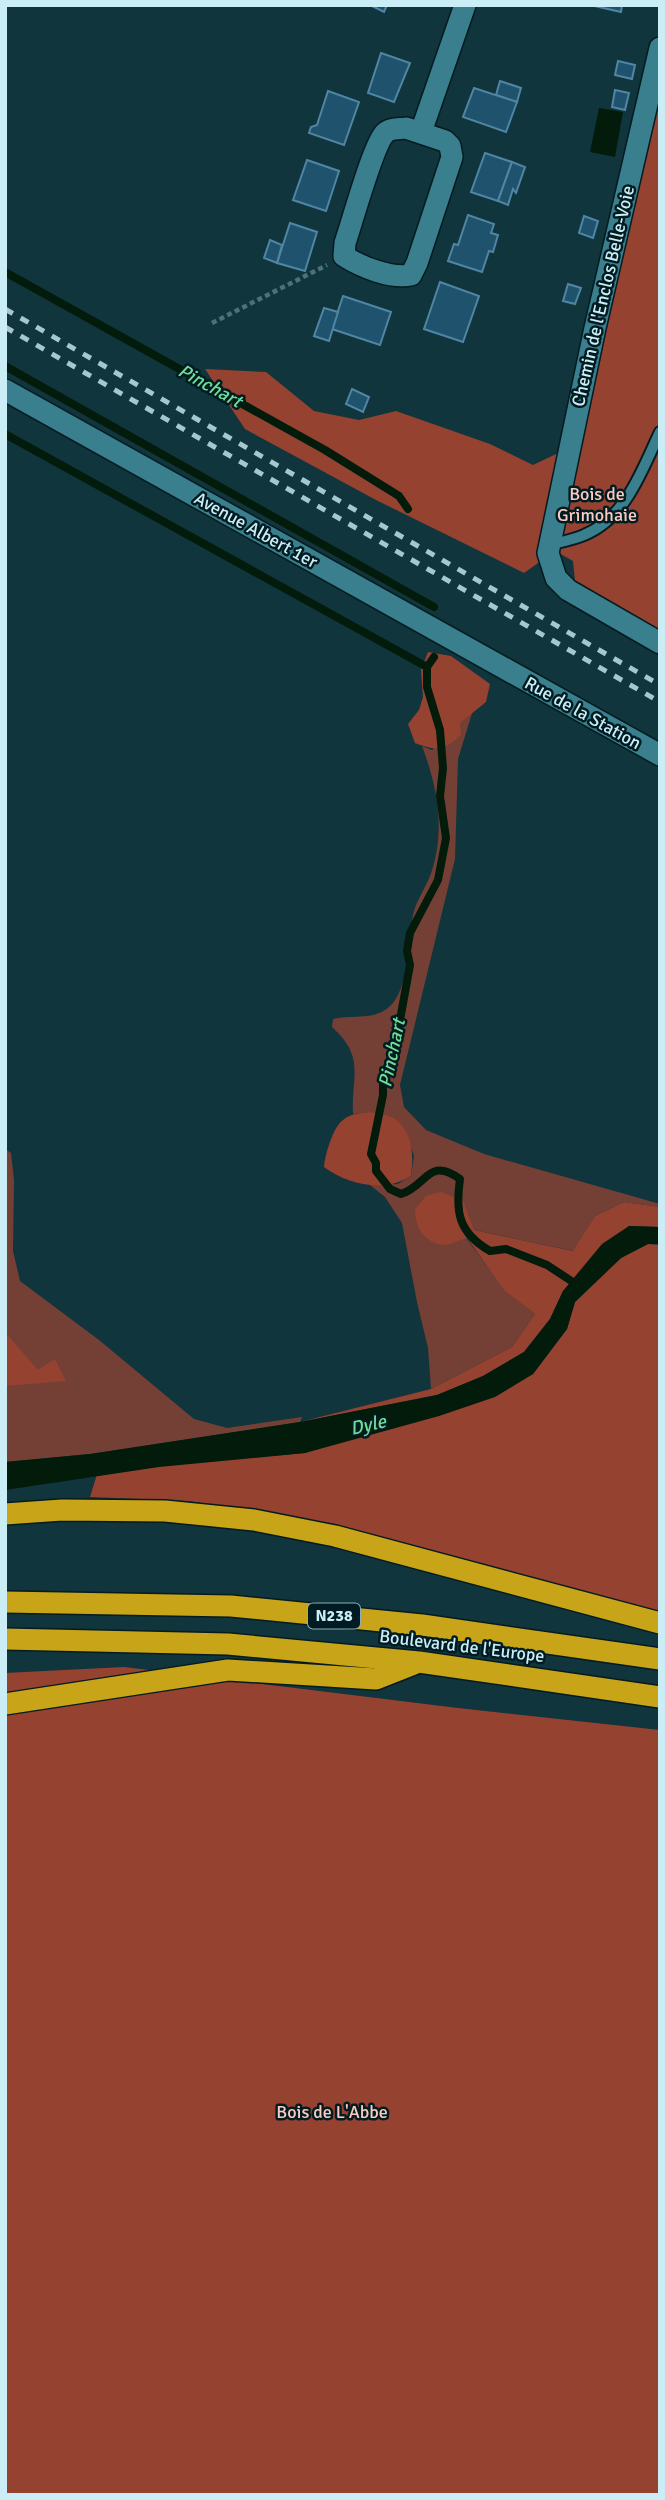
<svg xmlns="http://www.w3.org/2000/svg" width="665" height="2500" font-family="Signika,sans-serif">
	<rect width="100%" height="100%" fill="#10353d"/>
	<g fill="#744035">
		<path d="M 473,710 L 458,759 L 455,859 L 400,1085 L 404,1107 L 426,1130 L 484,1154 L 660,1204 L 660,1207 L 624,1202 L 595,1216 L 574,1251 L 474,1230 L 446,1245 L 466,1238 L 504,1289 L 535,1314 L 512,1347 L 431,1389 L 428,1348 L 417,1302 L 402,1223 L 385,1197 L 370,1185 L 398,1184 L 411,1176 L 414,1156 L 406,1132 L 370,1112 L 353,1114 C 351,1075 366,1058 332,1027 L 333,1019 C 354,1014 377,1022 393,1003 C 409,983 409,940 413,915 C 416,901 425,889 430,876 C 446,833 438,788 422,746 L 432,750 Z"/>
		<path d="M 5,1149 L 11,1153 L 14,1180 L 13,1251 L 20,1281 L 99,1340 L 194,1419 L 227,1428 L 302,1417 L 300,1422 L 90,1454 L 5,1462 Z"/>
	</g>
	<g fill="#954231">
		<path d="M 660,40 L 660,630 L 575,581 L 573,561 L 555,551 L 524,573 L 376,500 L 245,429 L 205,369 L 266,372 L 314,411 L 359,420 L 396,411 L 490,444 L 533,465 L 573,446 Z"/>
		<path d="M 428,652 L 451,656 L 490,684 L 486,702 L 460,723 L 461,735 C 444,751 436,751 415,743 L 408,724 L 419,710 L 423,697 L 421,670 Z"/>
		<path d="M 370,1112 C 377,1114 387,1115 393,1118 C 413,1129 414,1157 411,1176 C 385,1193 348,1185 324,1167 C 325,1155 333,1127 343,1120 C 351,1113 361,1113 370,1112 Z"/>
		<path d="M 441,1192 L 463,1201 L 474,1230 L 573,1251 L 595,1216 L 624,1202 L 660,1207 L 660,1227 L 629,1226 L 563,1291 L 550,1319 L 524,1352 L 483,1376 L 437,1395 L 300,1422 L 431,1389 L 512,1347 L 535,1314 L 504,1290 L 467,1238 C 460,1240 451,1245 444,1245 C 424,1243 415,1227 415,1209 L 426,1196 Z"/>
		<path d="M 648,1244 L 660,1245 L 660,1612 L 331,1525 L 189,1501 L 90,1497 L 98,1471 L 305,1453 L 533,1374 L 567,1329 L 575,1302 L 621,1258 Z"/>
		<path d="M 5,1332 L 38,1370 L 55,1359 L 66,1381 L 5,1386 Z"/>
		<path d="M 124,1667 L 458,1708 L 660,1730 L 660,2495 L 5,2495 L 5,1673 Z"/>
	</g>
	<g fill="#021b0b">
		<path d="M 599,108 L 623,112 L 615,157 L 590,152 Z"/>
		<path d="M 629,1226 L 660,1227 L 660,1244 L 648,1244 L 621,1258 L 575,1302 L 567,1329 L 533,1374 L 495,1397 L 439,1416 L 305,1453 L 159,1467 L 5,1490 L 5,1462 L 90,1454 L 300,1422 L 437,1395 L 483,1376 L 524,1352 L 550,1319 L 563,1291 L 602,1244 Z"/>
	</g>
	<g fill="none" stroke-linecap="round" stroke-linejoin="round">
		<g stroke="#021b0b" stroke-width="8">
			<path d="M 5,272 L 325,450 L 399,496 L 408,509"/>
			<path d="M 5,366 L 434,607"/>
			<path d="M 5,434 L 427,667"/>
			<path d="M 434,657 L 427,667 L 427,687 L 440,730 L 443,768 L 440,796 L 446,838 L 438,880 L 410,933 L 407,951 L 410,965 L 396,1042 L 383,1080 L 383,1095 L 371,1154 L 376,1163 L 376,1171 L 390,1189 L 401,1194 C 427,1186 428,1156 460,1179 C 455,1213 459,1233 490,1251 L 506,1249 L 547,1265 L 579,1286"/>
		</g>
	</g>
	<g fill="#1f526c" stroke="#5086a4" stroke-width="2">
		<path d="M 370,5 L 387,5 L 384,12 Z"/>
		<path d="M 590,5 L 622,5 L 621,12 Z"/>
		<path d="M 381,53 L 410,63 L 394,102 L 368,93 Z"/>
		<path d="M 618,61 L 635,65 L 632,79 L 615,75 Z"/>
		<path d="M 500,81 L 521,88 L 517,102 L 496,95 Z"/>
		<path d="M 474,88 L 517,102 L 506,132 L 463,117 Z"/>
		<path d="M 615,90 L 629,93 L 625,110 L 612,107 Z"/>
		<path d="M 328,91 L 359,102 L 344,145 L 309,133 L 311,127 L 317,125 Z"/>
		<path d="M 485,153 L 512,162 L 498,201 L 471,192 Z"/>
		<path d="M 307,160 L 339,171 L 326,211 L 293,200 Z"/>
		<path d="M 512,162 L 525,167 L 516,193 L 513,189 L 508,205 L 498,201 Z"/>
		<path d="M 468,215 L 494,224 L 491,233 L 498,235 L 493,252 L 489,251 L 482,272 L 448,261 L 454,244 L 458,245 Z"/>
		<path d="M 584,216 L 598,221 L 593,238 L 579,233 Z"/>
		<path d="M 290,223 L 317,232 L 305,271 L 277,263 Z"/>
		<path d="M 270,240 L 282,245 L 277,263 L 264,258 Z"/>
		<path d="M 440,282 L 479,296 L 463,342 L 424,329 Z"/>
		<path d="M 568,284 L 581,288 L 575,304 L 563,301 Z"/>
		<path d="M 343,296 L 391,312 L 380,345 L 332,329 Z"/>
		<path d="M 324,308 L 338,312 L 329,341 L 314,336 Z"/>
		<path d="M 352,389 L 369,397 L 363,412 L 346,404 Z"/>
	</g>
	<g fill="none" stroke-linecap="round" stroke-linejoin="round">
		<defs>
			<path id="lane" d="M 548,545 C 560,542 573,540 584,535 C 626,518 642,470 660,432"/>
			<g id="street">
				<path d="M 660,48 L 595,328 L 548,553 L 556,578 L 568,590 L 660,643"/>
				<path d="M 406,128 L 445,141 L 450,146 L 452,157 L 417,263 L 411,275 C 391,279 361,267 344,256 L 345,243 C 352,223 373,145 385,133 C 390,128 400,129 406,128 Z"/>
				<path d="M 421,132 L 465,5"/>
			</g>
			<path id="secondary" d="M 5,390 L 660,755"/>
			<g id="highway">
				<path d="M 5,1514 L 62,1510 L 165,1511 L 254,1520 L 335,1536 L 660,1623"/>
				<path d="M 5,1602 L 231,1606 L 422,1625 L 660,1659"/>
				<path d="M 5,1639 L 228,1644 L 419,1662 L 660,1697"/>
				<path d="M 5,1704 L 228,1670 L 376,1679 L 414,1664"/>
			</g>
		</defs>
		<use href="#lane" stroke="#051b20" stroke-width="14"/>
		<use href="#street" stroke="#051b20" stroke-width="24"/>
		<use href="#secondary" stroke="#051b20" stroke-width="24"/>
		<use href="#highway" stroke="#051b20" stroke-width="24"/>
		<path stroke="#4d7179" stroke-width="4.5" stroke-dasharray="5 3.5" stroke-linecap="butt" d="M 212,323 L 327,265"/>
		<use href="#lane" stroke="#397f8e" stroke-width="10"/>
		<use href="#street" stroke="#397f8e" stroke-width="21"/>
		<use href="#secondary" stroke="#397f8e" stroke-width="21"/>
		<use href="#highway" stroke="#c7a418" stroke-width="21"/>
		<g stroke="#a5c8d0" stroke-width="5" stroke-dasharray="9 9" stroke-linecap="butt">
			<path d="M 5,309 L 660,685"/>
			<path d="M 5,327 L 660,702"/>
		</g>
	</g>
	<g text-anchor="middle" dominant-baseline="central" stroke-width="5" stroke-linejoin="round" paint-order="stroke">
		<rect fill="#001c22" stroke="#8eaeb6" stroke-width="2" x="308" y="1603.5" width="52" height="25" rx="5"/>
		<g font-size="16" font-weight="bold" fill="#cbedf5">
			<text x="334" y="1616">N238</text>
		</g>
		<g font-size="18" fill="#cbedf5" stroke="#001c22">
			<text transform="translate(603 296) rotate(-77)">Chemin de l'Enclos Belle-Voie</text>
			<text transform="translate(256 530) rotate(29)">Avenue Albert 1er</text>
			<text transform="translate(583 713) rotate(29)">Rue de la Station</text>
			<text transform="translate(462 1646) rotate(7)">Boulevard de l'Europe</text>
		</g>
		<g font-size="18" fill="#fccbc0" stroke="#001c22">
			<text x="597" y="494">Bois de<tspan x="597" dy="21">Grimohaie</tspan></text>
			<text x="332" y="2112">Bois de L'Abbe</text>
		</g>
		<g font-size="19" font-style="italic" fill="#6fdd95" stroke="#001c22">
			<text transform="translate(210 386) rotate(29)">Pinchart</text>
			<text transform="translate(392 1053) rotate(-78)">Pinchart</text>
			<text transform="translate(368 1425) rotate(-13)">Dyle</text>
		</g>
	</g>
	<rect width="665" height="2500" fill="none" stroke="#cbedf5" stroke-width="14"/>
</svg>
